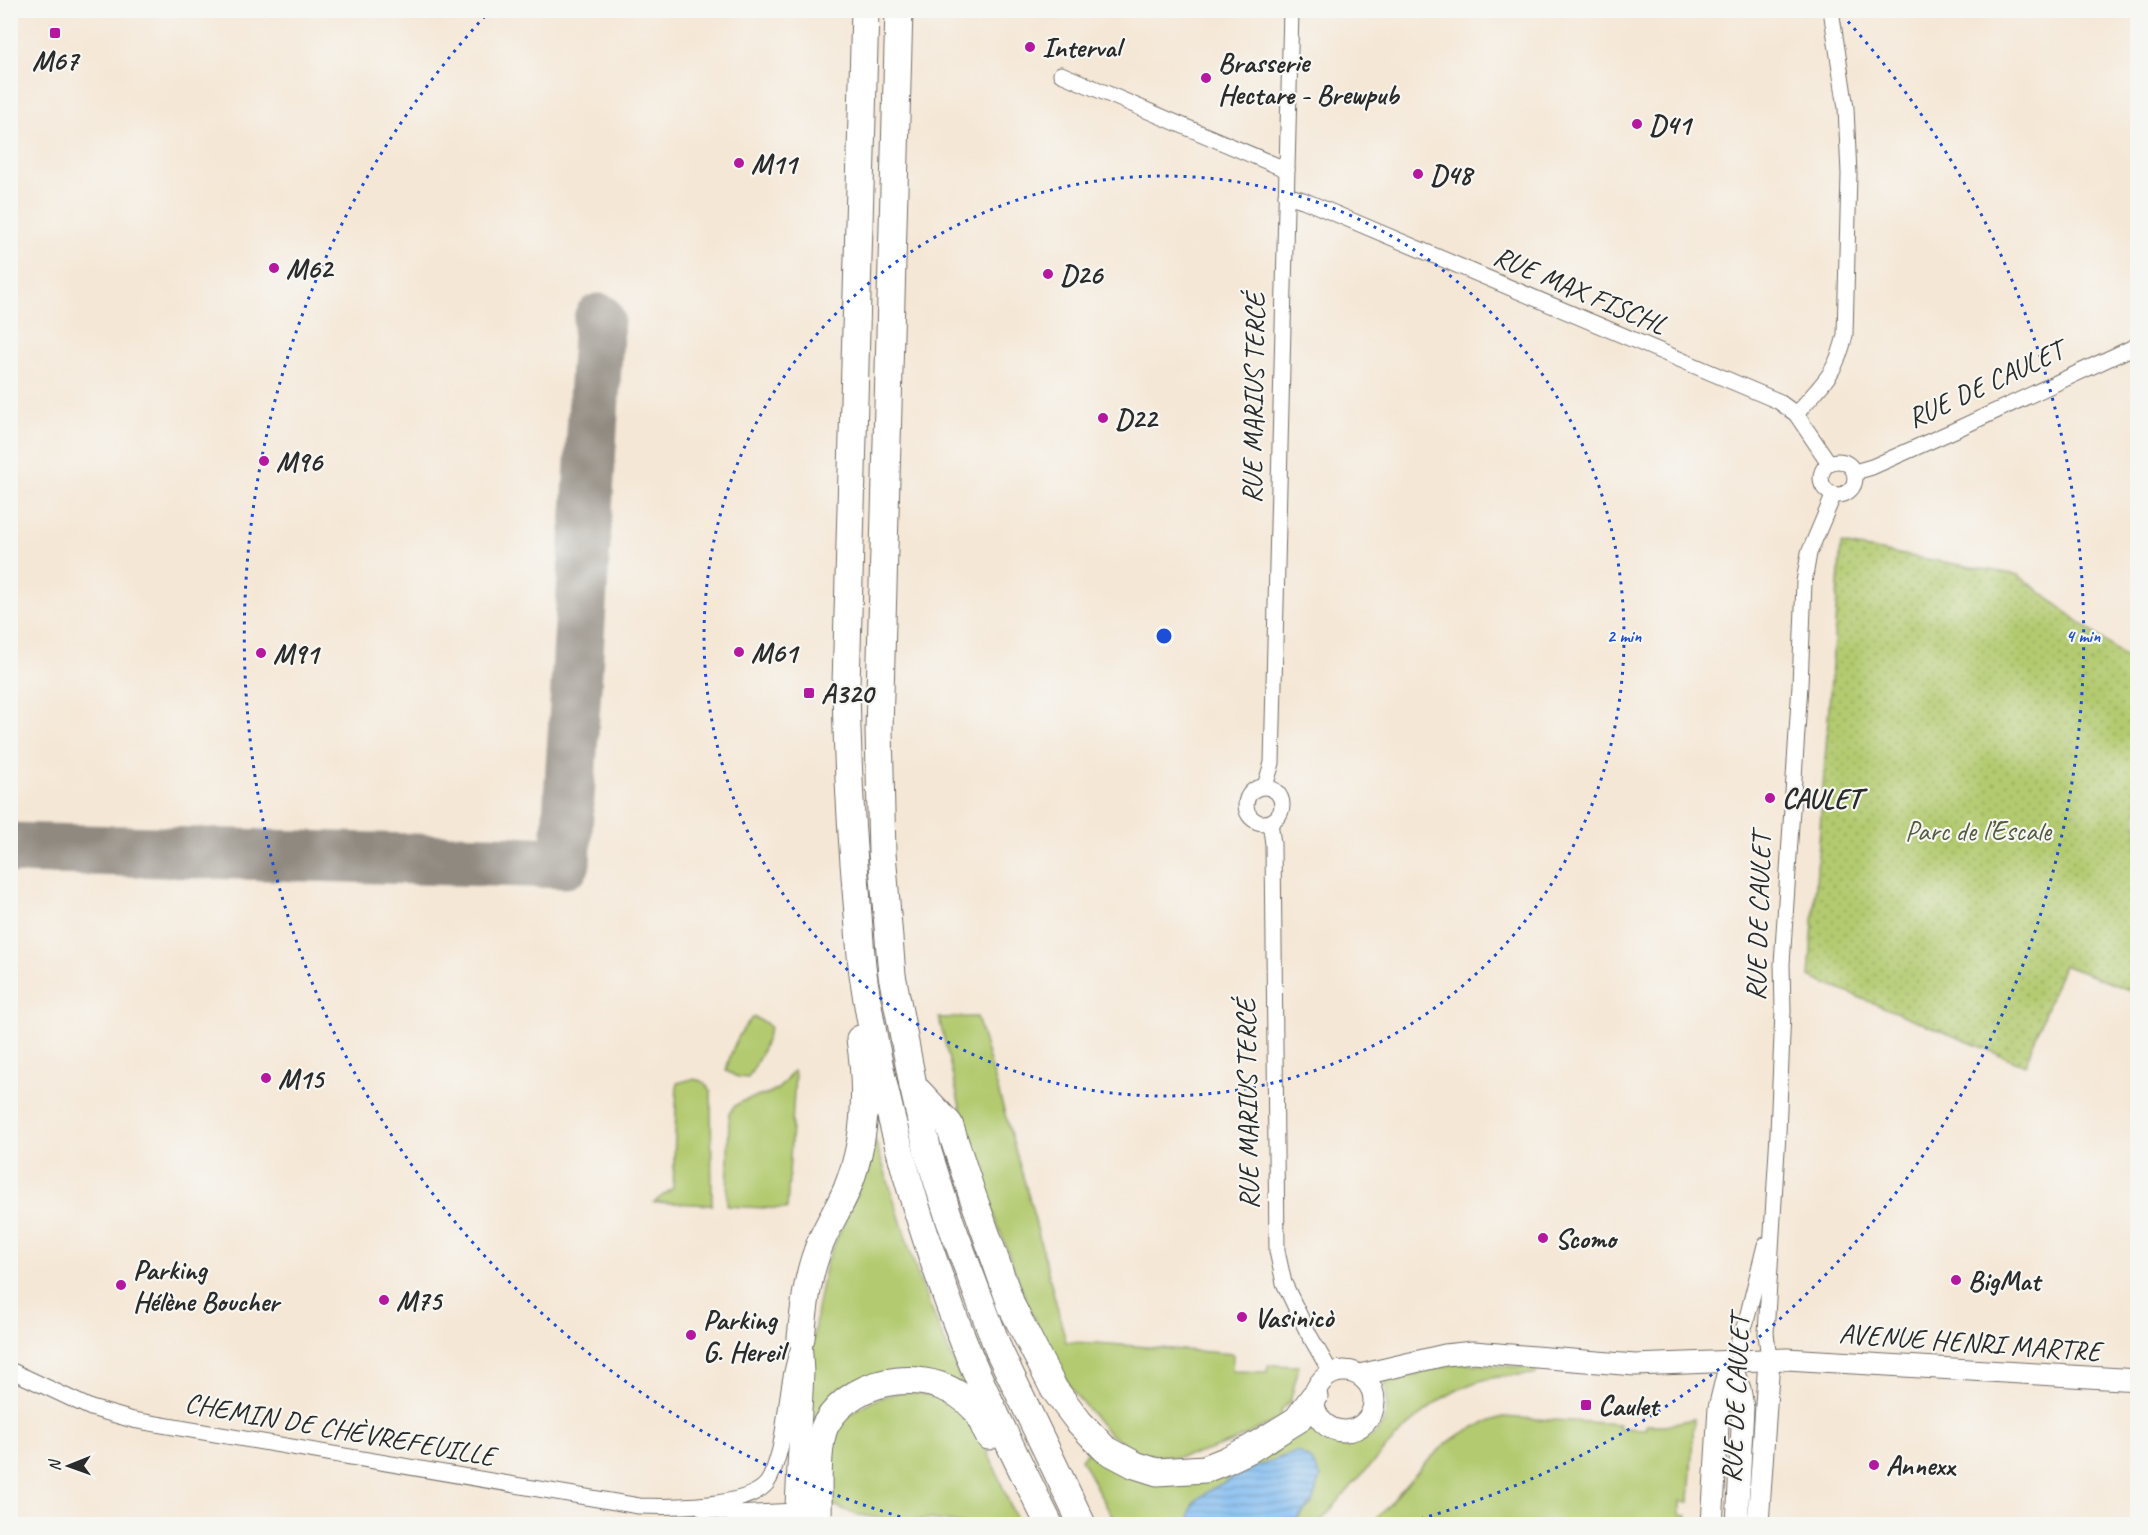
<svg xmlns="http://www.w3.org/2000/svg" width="2148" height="1535" font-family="Caveat,sans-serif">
	<defs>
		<pattern id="park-dots" width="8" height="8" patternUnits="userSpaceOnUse" patternTransform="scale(1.5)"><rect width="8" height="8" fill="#b3ca6f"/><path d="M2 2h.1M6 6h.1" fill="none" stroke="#92a45b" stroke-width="1.8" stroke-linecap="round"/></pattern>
		<pattern id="water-rules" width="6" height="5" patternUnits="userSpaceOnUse" patternTransform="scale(1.5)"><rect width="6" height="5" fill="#7ebaf0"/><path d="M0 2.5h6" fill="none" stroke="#6797c3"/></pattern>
	</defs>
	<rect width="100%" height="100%" fill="#f6f6f2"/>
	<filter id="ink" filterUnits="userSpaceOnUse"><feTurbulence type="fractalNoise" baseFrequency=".0167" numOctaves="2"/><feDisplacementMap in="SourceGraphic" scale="12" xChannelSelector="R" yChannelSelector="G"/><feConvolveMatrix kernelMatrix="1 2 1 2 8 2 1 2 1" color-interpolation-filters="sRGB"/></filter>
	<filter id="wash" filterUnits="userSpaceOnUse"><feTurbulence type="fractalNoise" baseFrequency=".008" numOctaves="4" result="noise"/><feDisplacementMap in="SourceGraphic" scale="24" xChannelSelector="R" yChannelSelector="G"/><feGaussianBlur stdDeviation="1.35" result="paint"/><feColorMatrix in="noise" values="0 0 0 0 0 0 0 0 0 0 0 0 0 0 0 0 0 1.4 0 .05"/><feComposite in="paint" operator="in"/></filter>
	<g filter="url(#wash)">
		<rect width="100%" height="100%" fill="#f5e7d6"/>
		<g fill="#b3ca6f" stroke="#6f7a4d" stroke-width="1.5">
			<path d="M 753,1017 L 766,1023 L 770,1027 C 765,1046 759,1061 748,1078 L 738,1077 L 726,1071 C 731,1050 738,1033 753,1017 Z"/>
			<path d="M 977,1017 L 1030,1201 L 1066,1342 L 1097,1343 L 1233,1354 L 1232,1371 L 1267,1372 L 1268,1365 L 1299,1366 L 1290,1402 L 1281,1410 L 1282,1417 L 1232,1442 L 1200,1453 L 1176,1457 L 1144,1455 L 1109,1434 L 1075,1394 L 1051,1357 L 1027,1303 L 996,1221 L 964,1123 L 939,1018 Z"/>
			<path d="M 793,1071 L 795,1074 L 787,1209 L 727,1206 L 729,1114 C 739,1095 759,1100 776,1090 C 783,1086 788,1077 793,1071 Z"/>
			<path d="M 692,1079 C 702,1080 707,1083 711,1092 L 712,1205 L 654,1202 L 673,1188 L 677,1083 Z"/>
			<path d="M 875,1140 L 920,1282 L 963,1385 L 888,1374 L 808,1452 L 810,1367 L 817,1309 L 826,1263 L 860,1186 Z"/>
			<path d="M 1457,1363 L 1537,1368 L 1536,1374 C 1512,1375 1487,1376 1464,1387 C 1411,1410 1358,1481 1318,1524 L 1116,1524 L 1081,1459 L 1088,1451 L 1152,1481 L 1309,1422 L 1318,1434 L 1341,1447 C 1351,1444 1366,1442 1373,1435 C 1390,1422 1388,1400 1385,1382 Z"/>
			<path d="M 908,1391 C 922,1394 940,1396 952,1404 C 981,1421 1004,1493 1018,1524 L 963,1524 L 929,1519 L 914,1520 L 913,1524 L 854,1514 L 826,1502 C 826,1488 825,1473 827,1460 C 835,1413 866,1399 908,1391 Z"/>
			<path d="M 1503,1417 L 1619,1424 L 1619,1428 L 1646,1429 L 1646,1425 L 1665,1425 L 1694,1419 L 1689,1502 L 1680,1501 L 1680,1515 L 1688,1516 L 1687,1524 L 1372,1524 C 1395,1499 1428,1455 1456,1437 C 1470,1428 1487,1422 1503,1417 Z"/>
		</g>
		<path fill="url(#park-dots)" stroke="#6f7a4d" stroke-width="1.5" d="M 1841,544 L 2018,575 L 2137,666 L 2137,993 L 2063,965 L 2025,1065 L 1809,977 Z"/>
		<path fill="url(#water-rules)" stroke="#54728e" stroke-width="1.5" d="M 1297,1452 L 1310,1459 L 1321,1477 L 1312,1503 L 1293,1523 L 1191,1524 C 1190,1519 1190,1511 1192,1506 C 1203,1487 1274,1459 1297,1452 Z"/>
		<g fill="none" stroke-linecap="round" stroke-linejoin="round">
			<path stroke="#908980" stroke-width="51" d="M 10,848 L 565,863 L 599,319"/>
		</g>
	</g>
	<g filter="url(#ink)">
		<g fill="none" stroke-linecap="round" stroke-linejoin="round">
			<defs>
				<g id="street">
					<path d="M 1061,74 L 1287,170"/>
					<path d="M 1286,195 L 1303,200 L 1778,401 L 1796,414 L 1829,463"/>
					<path d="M 1796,414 C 1822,384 1836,375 1845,335 L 1849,174 L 1846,108 L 1831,10"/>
					<circle cx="1838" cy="478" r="17"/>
					<path d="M 1855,472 L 1872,467 L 1955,430 L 2138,345"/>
					<path d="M 1265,786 L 1272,763 L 1291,10"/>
					<circle cx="1264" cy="805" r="18"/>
					<path d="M 1270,822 L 1273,844 L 1277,1251 L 1284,1283 L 1307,1331 L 1331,1373"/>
					<path d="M 1769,1360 L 1766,1333 L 1778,1133 L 1783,1011 L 1782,964 L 1800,685 L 1804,582 L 1809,553 L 1834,494"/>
					<path d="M 1730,1363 L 1746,1322 L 1765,1245"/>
					<path d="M 10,1370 L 91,1408 L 133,1420 L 639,1506 C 668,1507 747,1508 767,1483 C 774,1473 777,1460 780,1449 C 787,1416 787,1382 798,1350"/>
					<path d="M 703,1509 L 733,1514 L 796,1511 L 800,1518"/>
				</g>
				<g id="secondary">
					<path d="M 1730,1363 L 1740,1389 L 1743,1408 L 1737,1524"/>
					<circle cx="1344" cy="1401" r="30"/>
					<path d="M 1360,1375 L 1445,1355 L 1473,1352 L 1635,1365 L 1787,1359 L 2138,1380"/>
					<path d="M 795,1524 L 803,1373 L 801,1338"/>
					<path d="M 1712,1524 L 1719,1408 L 1730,1363"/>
					<path d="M 1758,1524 L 1769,1360"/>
				</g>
				<g id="highway">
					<path d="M 865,10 L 846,685 C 847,757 851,829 857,902 C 859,926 860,950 863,974 C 882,1104 919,1231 968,1353 C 992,1411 1021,1468 1049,1524"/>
					<path d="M 899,10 L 879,730 L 882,853 L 892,975 L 913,1085 L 928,1152 L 950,1221 L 999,1351 L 1082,1524"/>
					<path d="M 913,1086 L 949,1124 L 972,1194 L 1012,1307 L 1054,1389 L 1079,1422 L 1105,1449 L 1135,1465 L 1157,1472 L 1205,1469 L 1225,1461 L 1250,1449 L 1297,1420 L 1314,1397"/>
					<path d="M 801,1338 C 804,1309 807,1279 817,1252 C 824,1230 838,1211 847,1189 C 866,1142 868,1089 860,1039"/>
					<path d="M 818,1524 C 819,1500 815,1444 826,1424 C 854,1374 936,1365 974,1408 C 981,1415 984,1428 989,1436"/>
				</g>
			</defs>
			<use href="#street" stroke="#726d67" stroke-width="17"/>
			<use href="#secondary" stroke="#726d67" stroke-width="23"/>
			<use href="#highway" stroke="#726d67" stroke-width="29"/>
			<use href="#street" stroke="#fff" stroke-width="15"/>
			<use href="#secondary" stroke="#fff" stroke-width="21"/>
			<use href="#highway" stroke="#fff" stroke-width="27"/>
		</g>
	</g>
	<g fill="none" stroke="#1d4ed8" stroke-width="3" stroke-dasharray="3 6">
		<circle cx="1164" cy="636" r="460"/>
		<path d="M926 1524A919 919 0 0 1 486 15M1842 15A919 919 0 0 1 1402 1524"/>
	</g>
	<g fill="#b5179e" stroke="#f6f6f2" stroke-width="2">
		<rect x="49" y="27" width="12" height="12" rx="3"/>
		<circle cx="1030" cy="47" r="6"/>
		<circle cx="1206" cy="78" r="6"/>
		<circle cx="1637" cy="124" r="6"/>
		<circle cx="739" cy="163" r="6"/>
		<circle cx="1418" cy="174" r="6"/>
		<circle cx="274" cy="268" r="6"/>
		<circle cx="1048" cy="274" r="6"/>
		<circle cx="1103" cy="418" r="6"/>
		<circle cx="264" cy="461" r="6"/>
		<circle cx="739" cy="652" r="6"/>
		<circle cx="261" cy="653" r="6"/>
		<rect x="803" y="687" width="12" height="12" rx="3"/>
		<circle cx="1770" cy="798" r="6"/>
		<circle cx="266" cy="1078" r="6"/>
		<circle cx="1543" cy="1238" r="6"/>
		<circle cx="1956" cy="1280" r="6"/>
		<circle cx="121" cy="1285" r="6"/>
		<circle cx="384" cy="1300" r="6"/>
		<circle cx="1242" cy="1317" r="6"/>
		<circle cx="691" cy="1335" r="6"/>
		<rect x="1580" y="1399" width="12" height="12" rx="3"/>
		<circle cx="1874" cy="1465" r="6"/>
	</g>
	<g text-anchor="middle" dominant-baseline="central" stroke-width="4.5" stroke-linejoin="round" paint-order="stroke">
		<g font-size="28" font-weight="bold" fill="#2b2b2b" stroke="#f6f6f2" text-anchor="start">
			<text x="1042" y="47">Interval</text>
			<text x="55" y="60" text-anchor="middle">M67</text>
			<text x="1218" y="62">Brasserie<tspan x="1218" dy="32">Hectare - Brewpub</tspan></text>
			<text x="1649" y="124">D41</text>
			<text x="751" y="163">M11</text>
			<text x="1430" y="174">D48</text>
			<text x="286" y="268">M62</text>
			<text x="1060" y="274">D26</text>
			<text x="1115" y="418">D22</text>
			<text x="276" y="461">M96</text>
			<text x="751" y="652">M61</text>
			<text x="273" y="653">M91</text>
			<text x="821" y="693">A320</text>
			<text x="1782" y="798">CAULET</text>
			<text x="278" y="1078">M15</text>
			<text x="1555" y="1238">Scomo</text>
			<text x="133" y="1269">Parking<tspan x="133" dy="32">Hélène Boucher</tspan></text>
			<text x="1968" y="1280">BigMat</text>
			<text x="396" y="1300">M75</text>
			<text x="1254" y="1317">Vasinicò</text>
			<text x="703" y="1319">Parking<tspan x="703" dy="32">G. Hereil</tspan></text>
			<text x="1598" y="1405">Caulet</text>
			<text x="1886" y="1465">Annexx</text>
		</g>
		<g font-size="28" fill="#2b2b2b" stroke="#f6f6f2">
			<text transform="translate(1580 290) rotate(23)">RUE MAX FISCHL</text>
			<text transform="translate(1985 384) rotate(-25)">RUE DE CAULET</text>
			<text transform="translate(1253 398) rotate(-89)">RUE MARIUS TERCÉ</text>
			<text transform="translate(1758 917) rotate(-88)">RUE DE CAULET</text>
			<text transform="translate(1247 1104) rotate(-91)">RUE MARIUS TERCÉ</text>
			<text transform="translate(1970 1342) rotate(4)">AVENUE HENRI MARTRE</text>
			<text transform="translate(1735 1399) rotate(-87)">RUE DE CAULET</text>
			<text transform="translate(340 1429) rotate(10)">CHEMIN DE CHÈVREFEUILLE</text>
		</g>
		<g font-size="28" fill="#545b3f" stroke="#f6f6f2">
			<text x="1978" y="830">Parc de l’Escale</text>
		</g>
	</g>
	<circle cx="1164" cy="636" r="9" fill="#1d4ed8" stroke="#f6f6f2" stroke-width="3"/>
	<g font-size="18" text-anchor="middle" font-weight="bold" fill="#1d4ed8" stroke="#f6f6f2" stroke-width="4.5" stroke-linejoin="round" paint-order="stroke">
		<text x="1624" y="642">2 min</text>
		<text x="2083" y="642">4 min</text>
	</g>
	<rect width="2148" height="1535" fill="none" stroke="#f6f6f2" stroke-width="36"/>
	<g transform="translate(69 1466) rotate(269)" stroke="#f6f6f2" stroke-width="4.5" paint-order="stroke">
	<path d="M0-4.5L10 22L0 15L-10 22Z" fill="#2b2b2b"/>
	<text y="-9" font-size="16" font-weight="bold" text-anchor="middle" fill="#2b2b2b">N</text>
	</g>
</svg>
